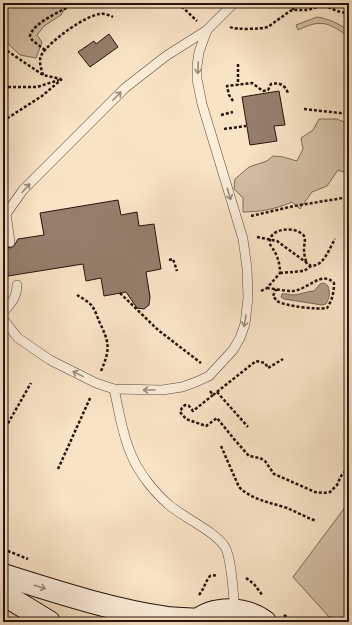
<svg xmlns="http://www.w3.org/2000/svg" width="352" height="625" font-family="'Libre Bodoni',serif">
	<rect width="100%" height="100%" fill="#f8e3c5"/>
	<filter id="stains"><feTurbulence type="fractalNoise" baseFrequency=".005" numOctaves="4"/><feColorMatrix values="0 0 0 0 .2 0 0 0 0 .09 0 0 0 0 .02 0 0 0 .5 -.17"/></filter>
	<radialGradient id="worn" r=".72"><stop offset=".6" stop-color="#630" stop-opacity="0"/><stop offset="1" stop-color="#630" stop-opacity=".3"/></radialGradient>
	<g fill="#d4c0a6" stroke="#7c6a59">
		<path d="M 3,3 L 68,3 L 61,15 L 44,26 L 37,35 L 42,42 L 36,58 L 20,55 L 4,40 Z"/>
		<path d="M 317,17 C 329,19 338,23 349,31 L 346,35 C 327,21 319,20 298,30 L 296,25 Z"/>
		<path d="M 319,119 L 337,119 L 349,124 L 349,174 L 338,170 L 327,186 L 312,192 L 300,209 L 292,202 C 276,209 260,212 243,212 L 243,198 L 234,189 L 235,179 L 249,167 L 267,161 L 273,156 L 283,157 L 297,161 L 303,149 L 301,138 L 313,130 Z"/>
		<path d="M 349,502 L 349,620 L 329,617 L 293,577 Z"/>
	</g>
	<path fill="#b09c86" stroke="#786555" d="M 324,283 L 328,286 C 330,293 330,297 326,304 L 322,305 L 284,299 L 281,297 L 282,294 C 286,293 289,295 293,295 C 300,295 307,291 314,291 L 320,284 Z"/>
	<g fill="#937f6c" stroke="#25130c">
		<path d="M 109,34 L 118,47 L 90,67 L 78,52 L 94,41 L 96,44 Z"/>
		<path d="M 279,91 L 285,125 L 274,126 L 277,141 L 250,145 L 242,97 Z"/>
		<path d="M 118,200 L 121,215 L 137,212 L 139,226 L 154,224 L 161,269 L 146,272 L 150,297 L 149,305 L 144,309 L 137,308 L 126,292 L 104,296 L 101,278 L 86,281 L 83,264 L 8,276 L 3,243 L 7,247 L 11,248 L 14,246 L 18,239 L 44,235 L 40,213 Z"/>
	</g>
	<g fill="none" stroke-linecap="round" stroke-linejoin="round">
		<defs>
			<g id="service">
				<path d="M 6,214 L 10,242"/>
				<path d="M 3,220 L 6,214 L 23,190 L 125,88 L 166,56 L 207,30 L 234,3"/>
				<path d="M 3,312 C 11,304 17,297 17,285"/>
				<path d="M 3,319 L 18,338 L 50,360 L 96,383 L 114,389 L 162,390 L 182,387 L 196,382 L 209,376 L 233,350 L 240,338 L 245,324 L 248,298 L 247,268 L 243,239 L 202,104 L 197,79 L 197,66 L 199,52 L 207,30"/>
				<path d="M 114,389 C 119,410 122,434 131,454 C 138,472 154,492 169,505 C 183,517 216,532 225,547 C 232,559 233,595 235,610"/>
			</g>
			<g id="secondary">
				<path d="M 3,575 C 57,592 112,610 167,618 C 178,619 188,619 198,620"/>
				<path d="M 3,594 L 49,622"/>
				<path d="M 195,622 C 214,606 246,607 265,622"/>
			</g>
		</defs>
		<use href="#service" stroke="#5a473a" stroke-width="10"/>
		<use href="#secondary" stroke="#25130c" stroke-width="24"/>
		<g stroke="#25130c" stroke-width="2.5" stroke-dasharray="3 2" stroke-linecap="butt">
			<path d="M 178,3 L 197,21"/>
			<path d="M 293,10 L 294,3"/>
			<path d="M 230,27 C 236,30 261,29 268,27 L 290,11 L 293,10 L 308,10 L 323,5 L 337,11 L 349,14"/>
			<path d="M 3,48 L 43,75 L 61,79"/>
			<path d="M 45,50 L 32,40 L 30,36 C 33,22 64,10 76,3"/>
			<path d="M 238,64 L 238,85"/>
			<path d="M 43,75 C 41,68 38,60 42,54 C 50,41 86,15 100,14 C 104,13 109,15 113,17"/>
			<path d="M 3,87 L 37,87 L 59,80"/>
			<path d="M 233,101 L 229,95 L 227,86 L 252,83 L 263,91 L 268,90 L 271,84 C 279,82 285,85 288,93"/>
			<path d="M 304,109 L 349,114"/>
			<path d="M 221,115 L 233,112"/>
			<path d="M 3,121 L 42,96 L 62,79"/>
			<path d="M 224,129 L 246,126"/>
			<path d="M 251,216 L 294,206 L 349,197"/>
			<path d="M 257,237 L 277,241 L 311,266 C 324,266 329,249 335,239"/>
			<path d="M 169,260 L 173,259 L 177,271"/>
			<path d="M 280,273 L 304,271 L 311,266"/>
			<path d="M 267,288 C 275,289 285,291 293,291 C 307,290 322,270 334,283 C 334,292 332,301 327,308 C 318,310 284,306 277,301 C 276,300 274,297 273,296 L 276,289"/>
			<path d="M 261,291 L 267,288 L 280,273 C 280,264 278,257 273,249 C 273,248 270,245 270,244 C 267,228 296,225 304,236 C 306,240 304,244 304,249 C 304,254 305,259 307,264"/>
			<path d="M 120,293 L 158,330 L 201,363"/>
			<path d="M 77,295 C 82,298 89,302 92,306 C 95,310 97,316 99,321 C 109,342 111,348 101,371"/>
			<path d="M 210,391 L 213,395 L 193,411 L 189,406 L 185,405 L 182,408 L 180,412 L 186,419 L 206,426 L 217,418 L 234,439 L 249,456 L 260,458 L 265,461 L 274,474 L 315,492 L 323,493 L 330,492 L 337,485 L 341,476 L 349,467"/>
			<path d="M 217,392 L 248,427"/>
			<path d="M 213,395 L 256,361 L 265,363 L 268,368 L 283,359"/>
			<path d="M 3,432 L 31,383"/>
			<path d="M 221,446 L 239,487 C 252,500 269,502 287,508 C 296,512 306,517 316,521"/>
			<path d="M 58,469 L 91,396"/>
			<path d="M 3,549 L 28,559"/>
			<path d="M 246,578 L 254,584 L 263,596"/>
			<path d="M 199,595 C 204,589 205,582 210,576 L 217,575"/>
			<path d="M 284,615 L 293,622"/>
		</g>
		<use href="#service" stroke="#faedd9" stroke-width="9"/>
		<use href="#secondary" stroke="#faedd9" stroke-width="22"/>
	</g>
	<defs><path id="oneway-shaft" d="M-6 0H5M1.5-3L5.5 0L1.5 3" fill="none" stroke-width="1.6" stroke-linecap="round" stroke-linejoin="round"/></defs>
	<g stroke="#9a8b7d">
		<use href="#oneway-shaft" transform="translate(198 68) rotate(93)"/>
		<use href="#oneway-shaft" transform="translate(117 96) rotate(-45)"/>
		<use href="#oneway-shaft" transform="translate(26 188) rotate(-48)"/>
		<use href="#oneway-shaft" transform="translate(229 194) rotate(73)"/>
		<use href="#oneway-shaft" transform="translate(245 321) rotate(100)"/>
		<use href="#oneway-shaft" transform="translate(78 374) rotate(-154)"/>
		<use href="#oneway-shaft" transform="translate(149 390) rotate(-180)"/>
		<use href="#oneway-shaft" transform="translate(40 587) rotate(17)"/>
	</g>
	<rect width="352" height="625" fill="none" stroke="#f8e3c5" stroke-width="16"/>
	<rect x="4" y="4" width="344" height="617" fill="none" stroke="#25130c" stroke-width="2"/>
	<rect x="8" y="8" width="336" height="609" fill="none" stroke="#25130c"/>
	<rect width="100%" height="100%" filter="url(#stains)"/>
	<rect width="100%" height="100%" fill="url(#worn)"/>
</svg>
